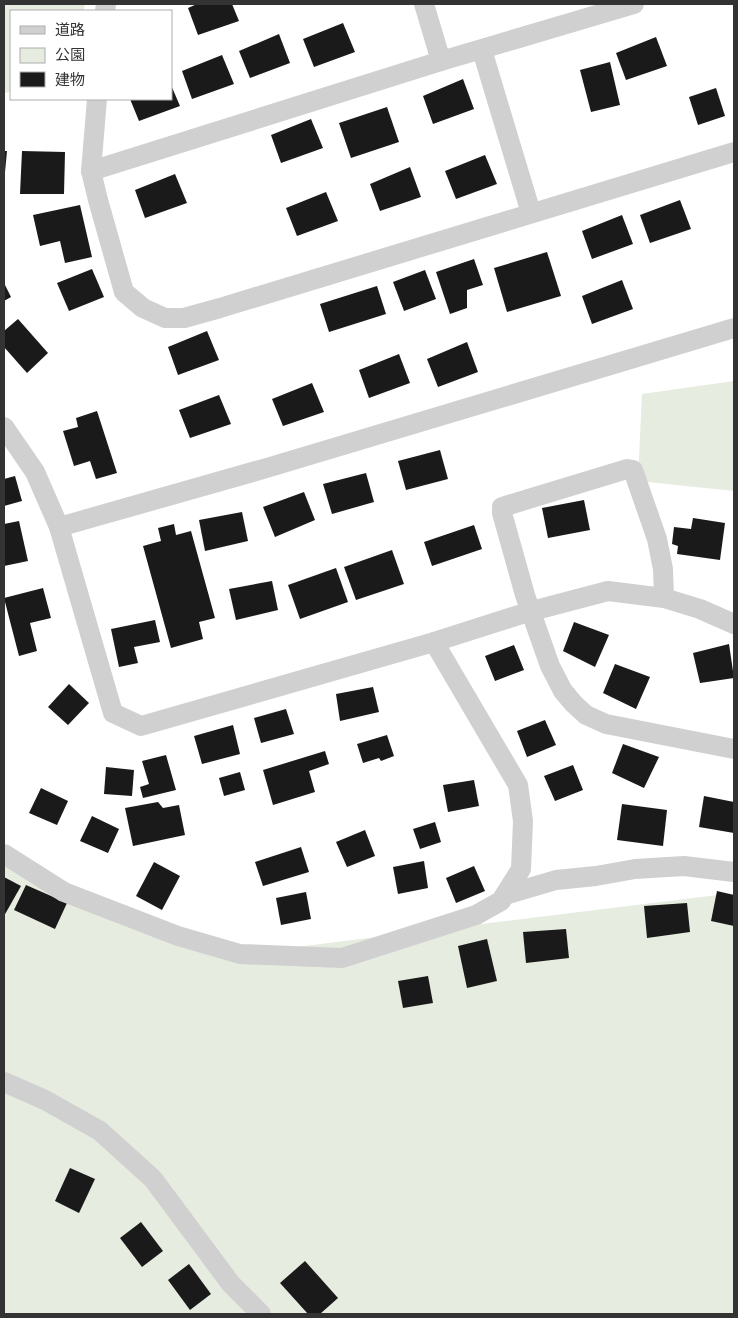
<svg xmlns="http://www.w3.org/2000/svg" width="738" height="1318" font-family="Montserrat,'Noto Sans JP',sans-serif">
	<rect width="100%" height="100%" fill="#fff"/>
	<g fill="#e6ecdf">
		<path d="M 4,4 L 85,4 L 84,11 L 11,11 L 11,92 L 4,93 Z"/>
		<path d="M 734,381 L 734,491 L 638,481 L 642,394 Z"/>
		<path d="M 4,852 L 27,873 L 223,956 L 734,893 L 734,1314 L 4,1314 Z"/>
	</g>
	<g fill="#1a1a1a">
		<path d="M 197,4 L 232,4 L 239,21 L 198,35 L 188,8 Z"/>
		<path d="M 343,23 L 355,52 L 314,67 L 303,39 Z"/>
		<path d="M 279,34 L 290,63 L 250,78 L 239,51 Z"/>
		<path d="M 656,37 L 667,66 L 626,80 L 616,53 Z"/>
		<path d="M 222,55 L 234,84 L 192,99 L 182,71 Z"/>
		<path d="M 610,62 L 620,105 L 591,112 L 580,70 Z"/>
		<path d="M 463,79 L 474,109 L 433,124 L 423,96 Z"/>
		<path d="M 171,85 L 180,106 L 139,121 L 130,99 L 171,99 Z"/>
		<path d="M 716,88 L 725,116 L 698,125 L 689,97 Z"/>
		<path d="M 387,107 L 399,142 L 351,158 L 339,123 Z"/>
		<path d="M 311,119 L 323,148 L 281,163 L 271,135 Z"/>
		<path d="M 4,151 L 7,151 L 5,172 L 4,172 Z"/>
		<path d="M 22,151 L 65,152 L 64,194 L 20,194 Z"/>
		<path d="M 485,155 L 497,184 L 456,199 L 445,171 Z"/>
		<path d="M 410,167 L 421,197 L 380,211 L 370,184 Z"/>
		<path d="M 175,174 L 187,203 L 145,218 L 135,190 Z"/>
		<path d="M 326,192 L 338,221 L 297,236 L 286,208 Z"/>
		<path d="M 680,200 L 691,229 L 650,243 L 640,215 Z"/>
		<path d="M 80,205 L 92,257 L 65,263 L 60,241 L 40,246 L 33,215 Z"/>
		<path d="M 622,215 L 633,244 L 592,259 L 582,231 Z"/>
		<path d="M 547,252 L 561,296 L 507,312 L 494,268 Z"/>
		<path d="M 474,259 L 483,285 L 467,290 L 467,308 L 450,314 L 436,272 Z"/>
		<path d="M 92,269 L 104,297 L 69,311 L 57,283 Z"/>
		<path d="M 425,270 L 436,299 L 404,311 L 393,282 Z"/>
		<path d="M 622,280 L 633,309 L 592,324 L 582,296 Z"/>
		<path d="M 4,283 L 11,297 L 4,301 Z"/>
		<path d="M 377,286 L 386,314 L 329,332 L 320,304 Z"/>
		<path d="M 18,319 L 48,353 L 27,373 L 4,347 L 4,331 Z"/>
		<path d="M 207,331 L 219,360 L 178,375 L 168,347 Z"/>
		<path d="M 467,342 L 478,372 L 438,387 L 427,359 Z"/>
		<path d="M 399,354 L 410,383 L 369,398 L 359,370 Z"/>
		<path d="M 312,383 L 324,412 L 283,426 L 272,399 Z"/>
		<path d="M 219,395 L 231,424 L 190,438 L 179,410 Z"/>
		<path d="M 97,411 L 117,473 L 96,479 L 90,461 L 74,466 L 63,431 L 78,427 L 76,418 Z"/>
		<path d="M 440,450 L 448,479 L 406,490 L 398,461 Z"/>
		<path d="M 366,473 L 374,502 L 332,514 L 323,484 Z"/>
		<path d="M 15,476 L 22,501 L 4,506 L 4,479 Z"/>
		<path d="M 304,492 L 315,520 L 275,537 L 263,507 Z"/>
		<path d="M 584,500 L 590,530 L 548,538 L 542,508 Z"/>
		<path d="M 242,512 L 248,541 L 205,551 L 199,520 Z"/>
		<path d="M 693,518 L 725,523 L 720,560 L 677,554 L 678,546 L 672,544 L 674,527 L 691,529 Z"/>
		<path d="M 19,521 L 28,561 L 4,566 L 4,524 Z"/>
		<path d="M 174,524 L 176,535 L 191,531 L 215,618 L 199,622 L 203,639 L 171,648 L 143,546 L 161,541 L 158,528 Z"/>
		<path d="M 474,525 L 482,549 L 432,566 L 424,542 Z"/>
		<path d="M 392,550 L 404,584 L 356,600 L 344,567 Z"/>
		<path d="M 336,568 L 348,602 L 300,619 L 288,585 Z"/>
		<path d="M 272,581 L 278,610 L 236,620 L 229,589 Z"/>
		<path d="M 43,588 L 51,618 L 30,623 L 37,651 L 19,656 L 4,598 Z"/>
		<path d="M 155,620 L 160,642 L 134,647 L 138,663 L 119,667 L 111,629 Z"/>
		<path d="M 574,622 L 609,635 L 595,667 L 563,651 Z"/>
		<path d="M 729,644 L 734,678 L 700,683 L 693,653 Z"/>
		<path d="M 514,645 L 524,670 L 495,681 L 485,656 Z"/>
		<path d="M 615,664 L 650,677 L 636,709 L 603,693 Z"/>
		<path d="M 69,684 L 89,703 L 68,725 L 48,707 Z"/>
		<path d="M 373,687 L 379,712 L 340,721 L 336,694 Z"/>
		<path d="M 286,709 L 294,734 L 261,743 L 254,718 Z"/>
		<path d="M 545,720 L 556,745 L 527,757 L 517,731 Z"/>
		<path d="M 233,725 L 240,754 L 202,764 L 194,736 Z"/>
		<path d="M 387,735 L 394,756 L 381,761 L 379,758 L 363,763 L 357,744 Z"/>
		<path d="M 623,744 L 659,757 L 644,788 L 612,773 Z"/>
		<path d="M 325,751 L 329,764 L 309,771 L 315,792 L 273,805 L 263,770 Z"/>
		<path d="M 166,755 L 176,790 L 143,798 L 140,787 L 149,784 L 142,761 Z"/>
		<path d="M 573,765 L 583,790 L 555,801 L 544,776 Z"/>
		<path d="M 106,767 L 134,770 L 132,796 L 104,794 Z"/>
		<path d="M 240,772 L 245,790 L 224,796 L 219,778 Z"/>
		<path d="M 474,780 L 479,806 L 448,812 L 443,785 Z"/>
		<path d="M 41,788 L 68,801 L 57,825 L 29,813 Z"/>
		<path d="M 704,796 L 734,802 L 734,833 L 699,827 Z"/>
		<path d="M 158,802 L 163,808 L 179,805 L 185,835 L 133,846 L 125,808 Z"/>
		<path d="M 622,804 L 667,810 L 663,846 L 617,840 Z"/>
		<path d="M 92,816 L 119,829 L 108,853 L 80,841 Z"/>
		<path d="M 435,822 L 441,842 L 420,849 L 413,829 Z"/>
		<path d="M 365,830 L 375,856 L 347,867 L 336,842 Z"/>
		<path d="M 301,847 L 309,872 L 263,886 L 255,862 Z"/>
		<path d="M 424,861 L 428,888 L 398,894 L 393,867 Z"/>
		<path d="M 154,862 L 180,876 L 162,910 L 136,896 Z"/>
		<path d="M 474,866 L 485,891 L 456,903 L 446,878 Z"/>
		<path d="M 4,877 L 21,886 L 4,916 Z"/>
		<path d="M 26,885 L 67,903 L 55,929 L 14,910 Z"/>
		<path d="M 717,891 L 734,895 L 734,926 L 711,921 Z"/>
		<path d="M 306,892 L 311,919 L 281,925 L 276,898 Z"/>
		<path d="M 687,903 L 690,932 L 647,938 L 644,906 Z"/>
		<path d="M 566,929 L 569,958 L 526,963 L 523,932 Z"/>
		<path d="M 487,939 L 497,981 L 467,988 L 458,946 Z"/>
		<path d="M 428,976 L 433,1003 L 403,1008 L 398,981 Z"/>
		<path d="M 70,1168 L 95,1179 L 79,1213 L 55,1201 Z"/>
		<path d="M 141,1222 L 163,1251 L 142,1267 L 120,1238 Z"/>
		<path d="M 305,1261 L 338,1298 L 320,1314 L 308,1314 L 280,1283 Z"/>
		<path d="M 189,1264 L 211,1294 L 190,1310 L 168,1280 Z"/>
	</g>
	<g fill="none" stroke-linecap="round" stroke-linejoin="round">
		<g stroke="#d0d0d0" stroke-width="20">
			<path d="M 424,4 L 441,61 L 634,4"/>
			<path d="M 105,11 L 106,4"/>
			<path d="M 482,50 L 531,213"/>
			<path d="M 97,99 L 91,171 L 98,200 L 124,292 L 143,308 L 165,318 L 184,318 L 220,308 L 734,152"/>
			<path d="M 91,171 L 441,61"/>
			<path d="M 4,427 L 35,472 L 59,527 L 113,713 L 141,726 L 434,642"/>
			<path d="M 59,527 L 270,467 L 734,328"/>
			<path d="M 664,598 L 663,569 L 657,539 L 633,470 L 627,469 L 502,507 L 502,513 L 525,595 L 550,666 L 563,691 L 574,704 L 586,715 L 606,724 L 734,749"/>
			<path d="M 4,854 L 64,892 L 178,936 L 240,954 L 342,958 L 476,915 L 501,901 L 521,869 L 523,821 L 518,785 L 434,642 L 528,612 L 608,591 L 664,598 L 700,609 L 734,624"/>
			<path d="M 505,895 L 556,880 L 596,876 L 635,869 L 684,866 L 734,872"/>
			<path d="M 4,1082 L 45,1100 L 100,1131 L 153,1179 L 231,1284 L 261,1314"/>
		</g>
	</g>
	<rect width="738" height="1318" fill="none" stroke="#333333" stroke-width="10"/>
	<rect x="10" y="10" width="162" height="90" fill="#ffffff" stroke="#adadad"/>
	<rect x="20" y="26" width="25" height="8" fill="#d0d0d0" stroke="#adadad"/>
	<text x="55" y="35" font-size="15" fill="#333333">道路</text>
	<rect x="20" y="48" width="25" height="15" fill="#e6ecdf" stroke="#adadad"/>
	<text x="55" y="60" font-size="15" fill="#333333">公園</text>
	<rect x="20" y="72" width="25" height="15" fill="#1a1a1a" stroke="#adadad"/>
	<text x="55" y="85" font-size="15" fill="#333333">建物</text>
</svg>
